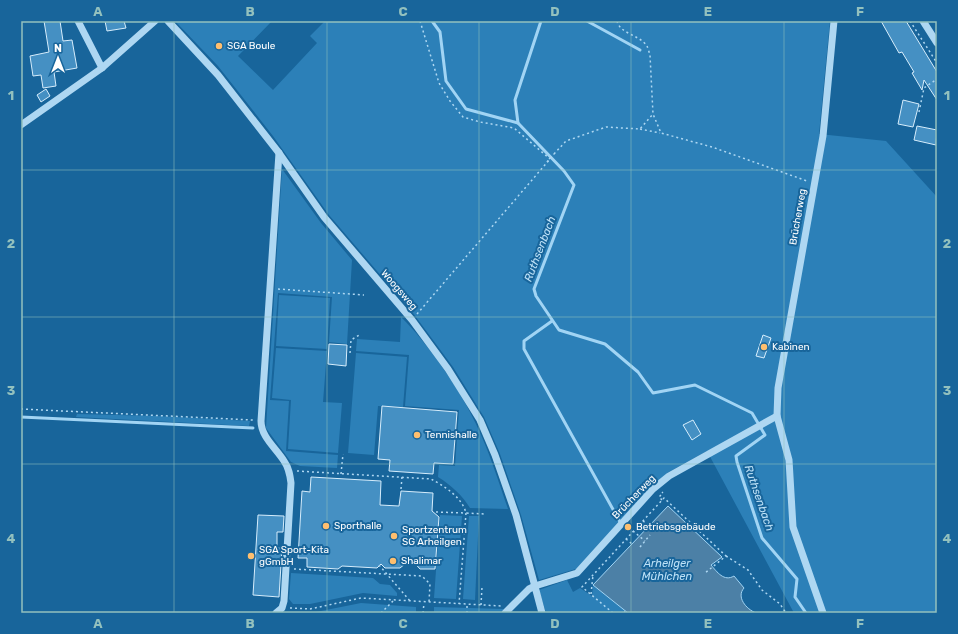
<svg xmlns="http://www.w3.org/2000/svg" width="958" height="634" font-family="Rubik,sans-serif">
	<rect width="100%" height="100%" fill="#18659b"/>
	<g fill="#2c80b8">
		<path d="M 175,21 L 272,21 L 238,56 L 273,90 L 317,43 L 310,36 L 325,21 L 830,21 L 819,134 L 886,141 L 937,197 L 937,613 L 794,613 L 707,451 L 667,473 L 579,568 L 539,580 L 521,515 L 500,454 L 484,417 L 453,367 L 413,313 L 329,215 L 273,136 L 218,66 Z"/>
		<path d="M 282,169 L 321,223 L 352,260 L 347,344 L 329,342 L 332,297 L 278,293 L 270,400 L 289,401 L 286,451 L 338,455 L 337,468 L 300,466 L 291,462 L 266,428 Z"/>
		<path d="M 279,295 L 330,298 L 327,349 L 276,346 Z"/>
		<path d="M 401,317 C 427,342 461,391 476,424 C 489,451 498,480 508,509 L 470,508 C 462,495 451,485 438,477 L 439,465 L 455,466 L 459,410 L 405,406 L 409,355 L 356,351 L 357,339 L 400,342 Z"/>
		<path d="M 276,348 L 327,351 L 323,402 L 342,403 L 338,453 L 288,449 L 291,400 L 272,398 Z"/>
		<path d="M 356,353 L 407,357 L 403,407 L 378,406 L 374,455 L 348,453 Z"/>
		<path d="M 77,414 L 155,416 L 250,421 L 249,426 L 76,417 Z"/>
		<path d="M 440,515 L 462,516 L 456,599 L 434,598 Z"/>
		<path d="M 469,516 L 479,516 L 475,600 L 463,599 Z"/>
		<path d="M 291,573 L 373,578 L 380,584 L 390,585 L 397,593 L 397,596 L 363,593 L 310,604 L 293,604 L 289,599 Z"/>
		<path d="M 567,580 L 573,592 L 580,588 L 592,596 L 593,585 L 628,613 L 546,613 L 539,590 Z"/>
		<path d="M 361,603 L 416,607 L 416,613 L 311,613 Z"/>
		<path d="M 434,607 L 504,609 L 500,613 L 434,612 Z"/>
	</g>
	<path fill="#4c80a6" stroke="#a1d4f4" d="M 668,506 L 722,557 L 711,565 C 717,572 724,582 734,576 L 744,588 C 736,597 746,609 756,613 L 628,613 L 593,585 Z"/>
	<g fill="none" stroke-linecap="round" stroke-linejoin="round">
		<g stroke="#a1d4f4" stroke-width="3">
			<path d="M 432,21 L 440,32 L 446,81 L 466,109 L 518,123"/>
			<path d="M 541,21 L 515,100 L 518,123 L 564,171 L 574,185 L 534,289 L 536,296 L 559,330 L 605,344 L 638,372 L 653,393 L 695,385 L 752,413 L 765,435 L 736,456 L 737,462 L 762,538 L 797,579 L 795,597 L 806,613"/>
			<path d="M 587,21 L 640,50"/>
			<path d="M 552,321 L 524,341 L 524,349 L 620,522"/>
			<path d="M 21,417 L 253,428"/>
		</g>
	</g>
	<g fill="#4590c3" stroke="#d6edfc">
		<path d="M 44,21 L 60,21 L 63,41 L 72,40 L 77,68 L 54,72 L 56,86 L 43,88 L 41,75 L 33,76 L 30,56 L 49,52 Z"/>
		<path d="M 105,21 L 124,21 L 126,28 L 107,31 Z"/>
		<path d="M 881,21 L 906,21 L 937,72 L 937,100 L 924,80 L 922,90 L 912,73 L 914,72 L 902,52 L 899,53 Z"/>
		<path d="M 46,89 L 50,96 L 41,102 L 37,95 Z"/>
		<path d="M 903,100 L 919,104 L 913,127 L 898,124 Z"/>
		<path d="M 917,126 L 937,130 L 936,145 L 914,140 Z"/>
		<path d="M 763,335 L 771,338 L 764,358 L 756,356 Z"/>
		<path d="M 329,344 L 347,345 L 346,366 L 328,364 Z"/>
		<path d="M 382,406 L 457,412 L 453,464 L 434,463 L 433,474 L 389,471 L 390,460 L 378,459 Z"/>
		<path d="M 693,420 L 701,434 L 692,440 L 683,425 Z"/>
		<path d="M 311,477 L 381,481 L 380,505 L 399,506 L 401,491 L 433,493 L 432,511 L 439,517 L 435,569 L 420,569 L 411,559 L 400,568 L 385,568 L 381,564 L 377,568 L 342,566 L 338,569 L 307,567 L 307,558 L 298,558 L 302,491 L 310,492 Z"/>
		<path d="M 258,515 L 284,516 L 283,532 L 277,532 L 277,548 L 282,548 L 279,597 L 253,595 Z"/>
	</g>
	<g fill="none" stroke-linecap="round" stroke-linejoin="round">
		<g stroke="#aed7f2" stroke-width="1.5" stroke-dasharray="2 3" stroke-linecap="butt">
			<path d="M 420,21 L 439,83 L 450,101 L 463,117 L 480,122 L 514,128 L 550,159"/>
			<path d="M 617,21 C 620,34 640,35 647,46 C 648,48 649,52 650,55 L 653,114 L 661,133 L 712,147 L 807,181"/>
			<path d="M 910,21 L 937,63"/>
			<path d="M 919,112 L 924,88 L 937,79"/>
			<path d="M 640,129 L 660,133"/>
			<path d="M 554,154 L 566,141 L 606,127 L 640,129 L 653,114"/>
			<path d="M 278,289 L 364,295"/>
			<path d="M 417,314 L 550,159"/>
			<path d="M 350,353 L 351,340 L 361,334"/>
			<path d="M 21,409 L 253,420"/>
			<path d="M 297,471 L 431,479 C 444,486 462,497 466,513 L 485,514"/>
			<path d="M 341,474 L 343,454"/>
			<path d="M 401,489 L 402,477"/>
			<path d="M 662,500 L 659,497 L 663,493 L 662,492"/>
			<path d="M 436,512 L 466,513 L 459,604"/>
			<path d="M 643,521 L 649,526"/>
			<path d="M 633,531 L 645,541"/>
			<path d="M 626,539 L 632,544"/>
			<path d="M 640,547 L 650,535"/>
			<path d="M 726,556 L 748,570 L 762,590 L 780,604 L 786,613"/>
			<path d="M 379,565 L 410,601"/>
			<path d="M 294,569 L 422,576 L 430,584 L 429,602"/>
			<path d="M 591,594 L 593,575"/>
			<path d="M 481,605 L 482,587"/>
			<path d="M 290,608 L 310,609 L 361,598 L 501,606"/>
			<path d="M 381,613 L 394,600"/>
			<path d="M 423,613 L 424,603"/>
			<path d="M 467,613 L 467,604"/>
			<path d="M 613,613 L 582,587 L 664,498 L 726,556 L 705,573"/>
			<path d="M 624,613 L 625,611"/>
		</g>
		<g stroke="#aed7f2" stroke-width="7">
			<path d="M 78,21 L 102,68"/>
			<path d="M 168,21 L 218,75 L 279,153 L 324,217 L 412,320 L 448,369 L 480,420 L 495,455 L 516,515 L 542,613"/>
			<path d="M 923,21 L 937,43"/>
			<path d="M 21,125 L 102,68 L 155,21"/>
			<path d="M 276,613 L 282,608 L 284,601 L 291,483 C 290,475 289,468 284,461 C 276,448 261,437 261,421 L 279,153"/>
			<path d="M 505,613 L 529,589 L 535,586 L 577,573 L 653,489 L 669,476 L 777,416"/>
			<path d="M 823,613 L 793,527 L 789,460 L 777,416 L 778,388 L 823,136 L 834,21"/>
		</g>
		<path stroke="#aed7f2" stroke-width="1.5" stroke-dasharray="2 3" stroke-linecap="butt" d="M 547,162 L 554,154"/>
	</g>
	<path fill="none" stroke="#93c1be" stroke-width="1" stroke-opacity="0.55" d="M 174,21 L 174,613M 327,21 L 327,613M 479,21 L 479,613M 631,21 L 631,613M 784,21 L 784,613M 21,170 L 937,170M 21,317 L 937,317M 21,464 L 937,464"/>
	<g fill="#ffbf6f" stroke="#18659b" stroke-width="1.5">
		<circle cx="219" cy="46" r="4"/>
		<circle cx="764" cy="347" r="4"/>
		<circle cx="417" cy="435" r="4"/>
		<circle cx="326" cy="526" r="4"/>
		<circle cx="628" cy="527" r="4"/>
		<circle cx="394" cy="536" r="4"/>
		<circle cx="251" cy="556" r="4"/>
		<circle cx="393" cy="561" r="4"/>
	</g>
	<g text-anchor="middle" dominant-baseline="central" stroke-width="4" stroke-linejoin="round" paint-order="stroke">
		<g font-size="10" fill="#fff" stroke="#18659b" text-anchor="start">
			<text x="227" y="46">SGA Boule</text>
			<text x="772" y="347">Kabinen</text>
			<text x="425" y="435">Tennishalle</text>
			<text x="334" y="526">Sporthalle</text>
			<text x="636" y="527">Betriebsgebäude</text>
			<text x="402" y="530">Sportzentrum<tspan x="402" dy="12">SG Arheilgen</tspan></text>
			<text x="259" y="550">SGA Sport-Kita<tspan x="259" dy="12">gGmbH</tspan></text>
			<text x="401" y="561">Shalimar</text>
		</g>
		<g font-size="10" fill="#fff" stroke="#18659b">
			<text transform="translate(798 217) rotate(-80)">Brücherweg</text>
			<text transform="translate(399 290) rotate(49)">Woogsweg</text>
			<text transform="translate(634 497) rotate(-46)">Brücherweg</text>
		</g>
		<g font-size="11" font-style="italic" fill="#bee2f8" stroke="#18659b">
			<text transform="translate(540 249) rotate(-69)">Ruthsenbach</text>
			<text transform="translate(759 498) rotate(71)">Ruthsenbach</text>
			<text x="667" y="563">Arheilger<tspan x="667" dy="13">Mühlchen</tspan></text>
		</g>
	</g>
	<rect width="958" height="634" fill="none" stroke="#18659b" stroke-width="44"/>
	<g transform="translate(58 58)" stroke="#18659b" stroke-width="3" paint-order="stroke">
	<path d="M0-3L7 15L0 10L-7 15Z" fill="#ffffff"/>
	<text y="-6" font-size="11" font-weight="bold" text-anchor="middle" fill="#ffffff">N</text>
	</g>
	<rect x="22" y="22" width="914" height="590" fill="none" stroke="#93c1be" stroke-width="1.5"/>
	<g font-size="13" text-anchor="middle" font-weight="bold" fill="#93c1be">
		<text x="98" y="16">A</text>
		<text x="250" y="16">B</text>
		<text x="403" y="16">C</text>
		<text x="555" y="16">D</text>
		<text x="708" y="16">E</text>
		<text x="860" y="16">F</text>
		<text x="11" y="100">1</text>
		<text x="947" y="100">1</text>
		<text x="11" y="248">2</text>
		<text x="947" y="248">2</text>
		<text x="11" y="395">3</text>
		<text x="947" y="395">3</text>
		<text x="11" y="543">4</text>
		<text x="947" y="543">4</text>
		<text x="98" y="628">A</text>
		<text x="250" y="628">B</text>
		<text x="403" y="628">C</text>
		<text x="555" y="628">D</text>
		<text x="708" y="628">E</text>
		<text x="860" y="628">F</text>
	</g>
</svg>
